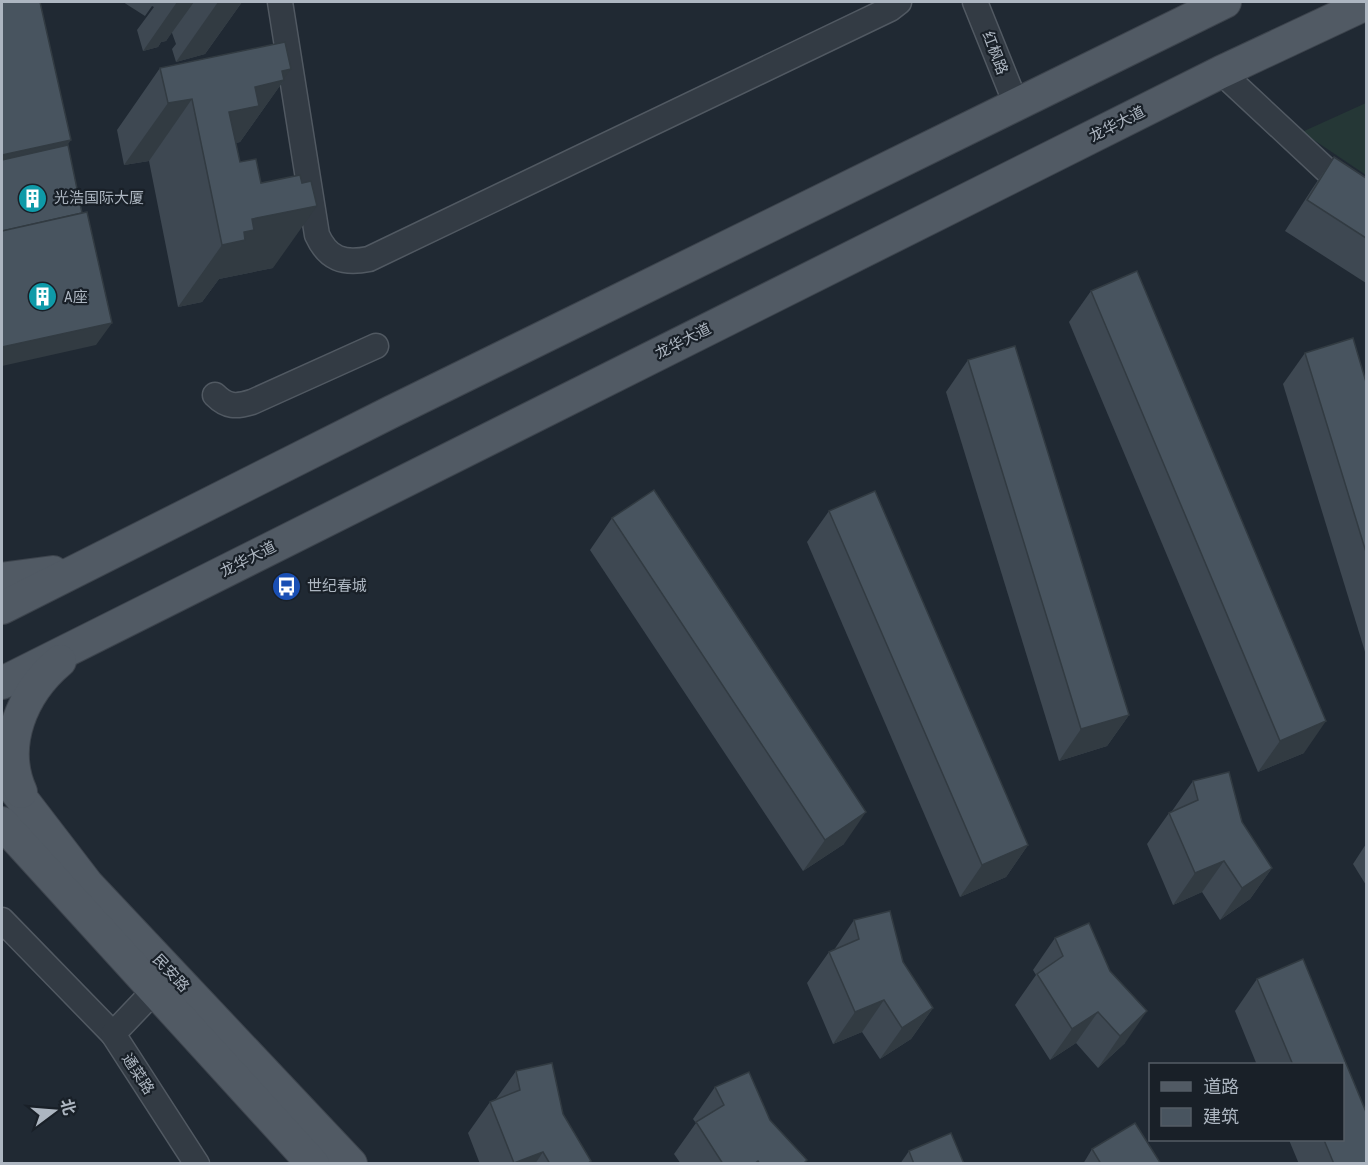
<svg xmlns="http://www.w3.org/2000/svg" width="1368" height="1165" font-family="'Roboto Condensed','Noto Sans SC',sans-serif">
	<rect width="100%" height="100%" fill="#202933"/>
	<path fill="#253736" d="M 1366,103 L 1366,175 L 1302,132 Z"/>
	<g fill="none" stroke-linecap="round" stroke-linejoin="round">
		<defs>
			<g id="minor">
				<path d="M 280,2 L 317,235 C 328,259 343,264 369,259 L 890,9 L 899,2"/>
				<path d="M 975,2 L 1016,104"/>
				<path d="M 1221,72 L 1338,181 L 1366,202"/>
				<path d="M 215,395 C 227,407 236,407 252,402 L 376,346"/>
				<path d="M 2,920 L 113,1034"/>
				<path d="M 154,991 L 113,1034 L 197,1164"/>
			</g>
			<g id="major">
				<path d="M 2,579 L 53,572"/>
				<path d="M 2,608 L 391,412 L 1225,2"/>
				<path d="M 2,683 L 1221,72 L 1366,4"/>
				<path d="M 2,773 L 88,885 L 351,1164"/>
				<path d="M 21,792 C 0,745 22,693 60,661"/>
				<path d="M 2,823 L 313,1164"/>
			</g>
		</defs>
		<use href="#minor" stroke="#515962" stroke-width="27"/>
		<use href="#major" stroke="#3d444d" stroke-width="34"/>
		<use href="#minor" stroke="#333b44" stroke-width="24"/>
		<use href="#major" stroke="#515a64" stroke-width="32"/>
	</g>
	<g fill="#3e4852">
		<path d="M 123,2 L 242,2 L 205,54 L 176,62 L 172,49 L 176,44 L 172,33 L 171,33 L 166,41 L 161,42 L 158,47 L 143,51 L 137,30 L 154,7 L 152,6 L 145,16 Z"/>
		<path d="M 160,68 L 284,79 L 284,80 L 240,142 L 236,143 L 240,162 L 273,268 L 219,279 L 202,302 L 178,307 L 149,161 L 124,165 L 117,130 Z"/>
		<path d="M 1334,157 L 1366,178 L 1366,283 L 1285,231 L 1312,189 Z"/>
		<path d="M 1091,291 L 1304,753 L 1258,772 L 1069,322 Z"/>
		<path d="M 1305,353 L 1366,382 L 1366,655 L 1283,384 Z"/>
		<path d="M 968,360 L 1129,715 L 1107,746 L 1059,761 L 946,392 Z"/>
		<path d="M 829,511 L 1028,845 L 1006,877 L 960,897 L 807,542 Z"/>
		<path d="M 612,518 L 844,844 L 803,871 L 590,550 Z"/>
		<path d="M 1193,781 L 1242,822 L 1272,868 L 1250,899 L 1220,920 L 1202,892 L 1173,905 L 1147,844 L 1169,813 L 1172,811 Z"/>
		<path d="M 1366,844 L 1366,885 L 1353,864 Z"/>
		<path d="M 854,920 L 903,962 L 933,1008 L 911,1039 L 880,1059 L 862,1032 L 833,1044 L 807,983 L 829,952 L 834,950 Z"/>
		<path d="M 1055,938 L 1125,1043 L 1098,1068 L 1076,1043 L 1050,1060 L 1015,1005 L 1036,975 L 1033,970 Z"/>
		<path d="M 1303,959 L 1366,1112 L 1366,1164 L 1299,1164 L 1289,1140 L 1342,1140 L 1342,1065 L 1257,1065 L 1235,1011 L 1257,979 Z"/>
		<path d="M 516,1071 L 563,1114 L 590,1164 L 480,1164 L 468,1133 L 490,1102 L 496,1099 Z"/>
		<path d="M 715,1087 L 770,1120 L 805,1164 L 681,1164 L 674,1154 L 696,1123 L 693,1119 Z"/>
		<path d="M 1092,1149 L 1161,1164 L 1083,1164 Z"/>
		<path d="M 909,1151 L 964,1164 L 900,1164 Z"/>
	</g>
	<g fill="#323b42">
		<path d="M 177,2 L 194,2 L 166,41 L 161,42 L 158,47 L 143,51 Z"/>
		<path d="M 218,2 L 242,2 L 205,54 L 176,62 Z"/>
		<path d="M 291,69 L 282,81 L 284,80 L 240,142 L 232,144 L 229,112 L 255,87 L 282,71 Z"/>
		<path d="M 192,99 L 149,161 L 124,165 L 168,103 Z"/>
		<path d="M 71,140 L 56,162 L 2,174 L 2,155 Z"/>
		<path d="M 317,206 L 273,268 L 219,279 L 202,302 L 178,307 L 222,245 L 252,219 Z"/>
		<path d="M 112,323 L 96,345 L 2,366 L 2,347 Z"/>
		<path d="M 1129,715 L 1107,746 L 1059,761 L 1081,729 Z"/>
		<path d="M 1326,721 L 1304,753 L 1258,772 L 1280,741 Z"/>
		<path d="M 866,812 L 844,844 L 803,871 L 825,840 Z"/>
		<path d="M 1028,845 L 1006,877 L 960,897 L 982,865 Z"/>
		<path d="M 1224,861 L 1202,892 L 1173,905 L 1195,873 Z"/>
		<path d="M 1272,868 L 1250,899 L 1220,920 L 1242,888 Z"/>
		<path d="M 884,1000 L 862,1032 L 833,1044 L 855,1012 Z"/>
		<path d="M 933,1008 L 911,1039 L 880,1059 L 902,1028 Z"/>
		<path d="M 1147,1011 L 1125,1043 L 1098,1068 L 1120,1036 Z"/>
		<path d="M 1098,1012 L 1076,1043 L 1050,1060 L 1072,1029 Z"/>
		<path d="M 543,1152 L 535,1164 L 513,1164 L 514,1163 Z"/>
	</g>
	<g fill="#48545f" stroke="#323b42" stroke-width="1.5">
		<path d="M 2,2 L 40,2 L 71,140 L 2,155 Z"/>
		<path d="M 285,42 L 291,69 L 282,71 L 284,80 L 255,87 L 259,106 L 229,112 L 240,162 L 256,159 L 261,183 L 300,175 L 302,183 L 311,181 L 317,206 L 252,219 L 254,230 L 244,232 L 245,240 L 222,245 L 192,99 L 168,103 L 160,68 Z"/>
		<path d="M 68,145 L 82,213 L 2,231 L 2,160 Z"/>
		<path d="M 1334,157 L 1366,178 L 1366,238 L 1307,200 Z"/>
		<path d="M 87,212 L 112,323 L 2,347 L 2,231 Z"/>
		<path d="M 1137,271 L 1326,721 L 1280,741 L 1091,291 Z"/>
		<path d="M 1353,338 L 1366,382 L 1366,552 L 1305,353 Z"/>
		<path d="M 1015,346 L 1129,715 L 1081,729 L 968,360 Z"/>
		<path d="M 654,490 L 866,812 L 825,840 L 612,518 Z"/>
		<path d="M 875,491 L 1028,845 L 982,865 L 829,511 Z"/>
		<path d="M 1229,772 L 1242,822 L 1272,868 L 1242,888 L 1224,861 L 1195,873 L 1169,813 L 1198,800 L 1193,781 Z"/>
		<path d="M 890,911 L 903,962 L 933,1008 L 902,1028 L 884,1000 L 855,1012 L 829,952 L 859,939 L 854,920 Z"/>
		<path d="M 1089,923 L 1110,971 L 1147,1011 L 1120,1036 L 1098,1012 L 1072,1029 L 1037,974 L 1063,956 L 1055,938 Z"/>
		<path d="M 1303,959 L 1366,1112 L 1366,1164 L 1334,1164 L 1324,1140 L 1342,1140 L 1342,1065 L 1293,1065 L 1257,979 Z"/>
		<path d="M 552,1063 L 563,1114 L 591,1161 L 587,1164 L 550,1164 L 543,1152 L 514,1163 L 490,1102 L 520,1090 L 516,1071 Z"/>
		<path d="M 749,1072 L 770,1120 L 807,1160 L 803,1164 L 760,1164 L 758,1161 L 754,1164 L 723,1164 L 696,1122 L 724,1105 L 715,1087 Z"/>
		<path d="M 1135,1123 L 1161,1164 L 1101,1164 L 1092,1149 Z"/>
		<path d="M 951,1133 L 964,1164 L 914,1164 L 909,1151 Z"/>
	</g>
	<defs>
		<symbol id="building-disc" viewBox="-11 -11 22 22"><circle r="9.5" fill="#0f9aa8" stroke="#192028"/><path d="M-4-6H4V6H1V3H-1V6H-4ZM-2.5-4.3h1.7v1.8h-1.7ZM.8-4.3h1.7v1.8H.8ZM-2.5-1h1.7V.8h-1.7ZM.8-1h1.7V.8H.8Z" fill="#fff"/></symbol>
		<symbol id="bus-disc" viewBox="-11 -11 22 22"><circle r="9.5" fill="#1a4fb4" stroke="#192028"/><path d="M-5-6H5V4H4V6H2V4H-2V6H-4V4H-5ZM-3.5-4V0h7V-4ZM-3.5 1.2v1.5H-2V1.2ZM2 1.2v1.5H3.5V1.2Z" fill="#fff"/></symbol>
	</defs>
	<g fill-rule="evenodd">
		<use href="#building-disc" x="16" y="182" width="33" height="33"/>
		<use href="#building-disc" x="26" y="280" width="33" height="33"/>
		<use href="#bus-disc" x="270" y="570" width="33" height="33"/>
	</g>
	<g text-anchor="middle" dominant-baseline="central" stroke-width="4.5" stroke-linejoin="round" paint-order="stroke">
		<g font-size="15" fill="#adb6c1" stroke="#192028">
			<text transform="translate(995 53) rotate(69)">红枫路</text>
			<text transform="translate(1117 124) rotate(-27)">龙华大道</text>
			<text transform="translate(683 341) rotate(-27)">龙华大道</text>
			<text transform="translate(248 559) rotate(-27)">龙华大道</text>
			<text transform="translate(171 973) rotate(47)">民安路</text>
			<text transform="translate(138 1074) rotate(57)">通菜路</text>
		</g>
		<g font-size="15" fill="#adb6c1" stroke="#192028" text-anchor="start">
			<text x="54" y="198">光浩国际大厦</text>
			<text x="64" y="297">A座</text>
			<text x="307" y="586">世纪春城</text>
		</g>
	</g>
	<rect width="1368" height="1165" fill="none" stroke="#adb6c1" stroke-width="6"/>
	<rect x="1149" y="1063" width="195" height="78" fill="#192028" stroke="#545c65" stroke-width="1.5"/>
	<rect x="1161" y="1082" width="30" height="9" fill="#515a64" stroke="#545c65" stroke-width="1.5"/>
	<text x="1203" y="1093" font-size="18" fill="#adb6c1">道路</text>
	<rect x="1161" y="1108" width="30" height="18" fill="#48545f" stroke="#545c65" stroke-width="1.5"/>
	<text x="1203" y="1123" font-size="18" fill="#adb6c1">建筑</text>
	<g transform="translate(54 1111) rotate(74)" stroke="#192028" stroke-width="4.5" paint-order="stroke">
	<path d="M0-4.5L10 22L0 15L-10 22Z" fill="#adb6c1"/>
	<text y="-9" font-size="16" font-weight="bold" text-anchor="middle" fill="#adb6c1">北</text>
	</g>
</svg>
